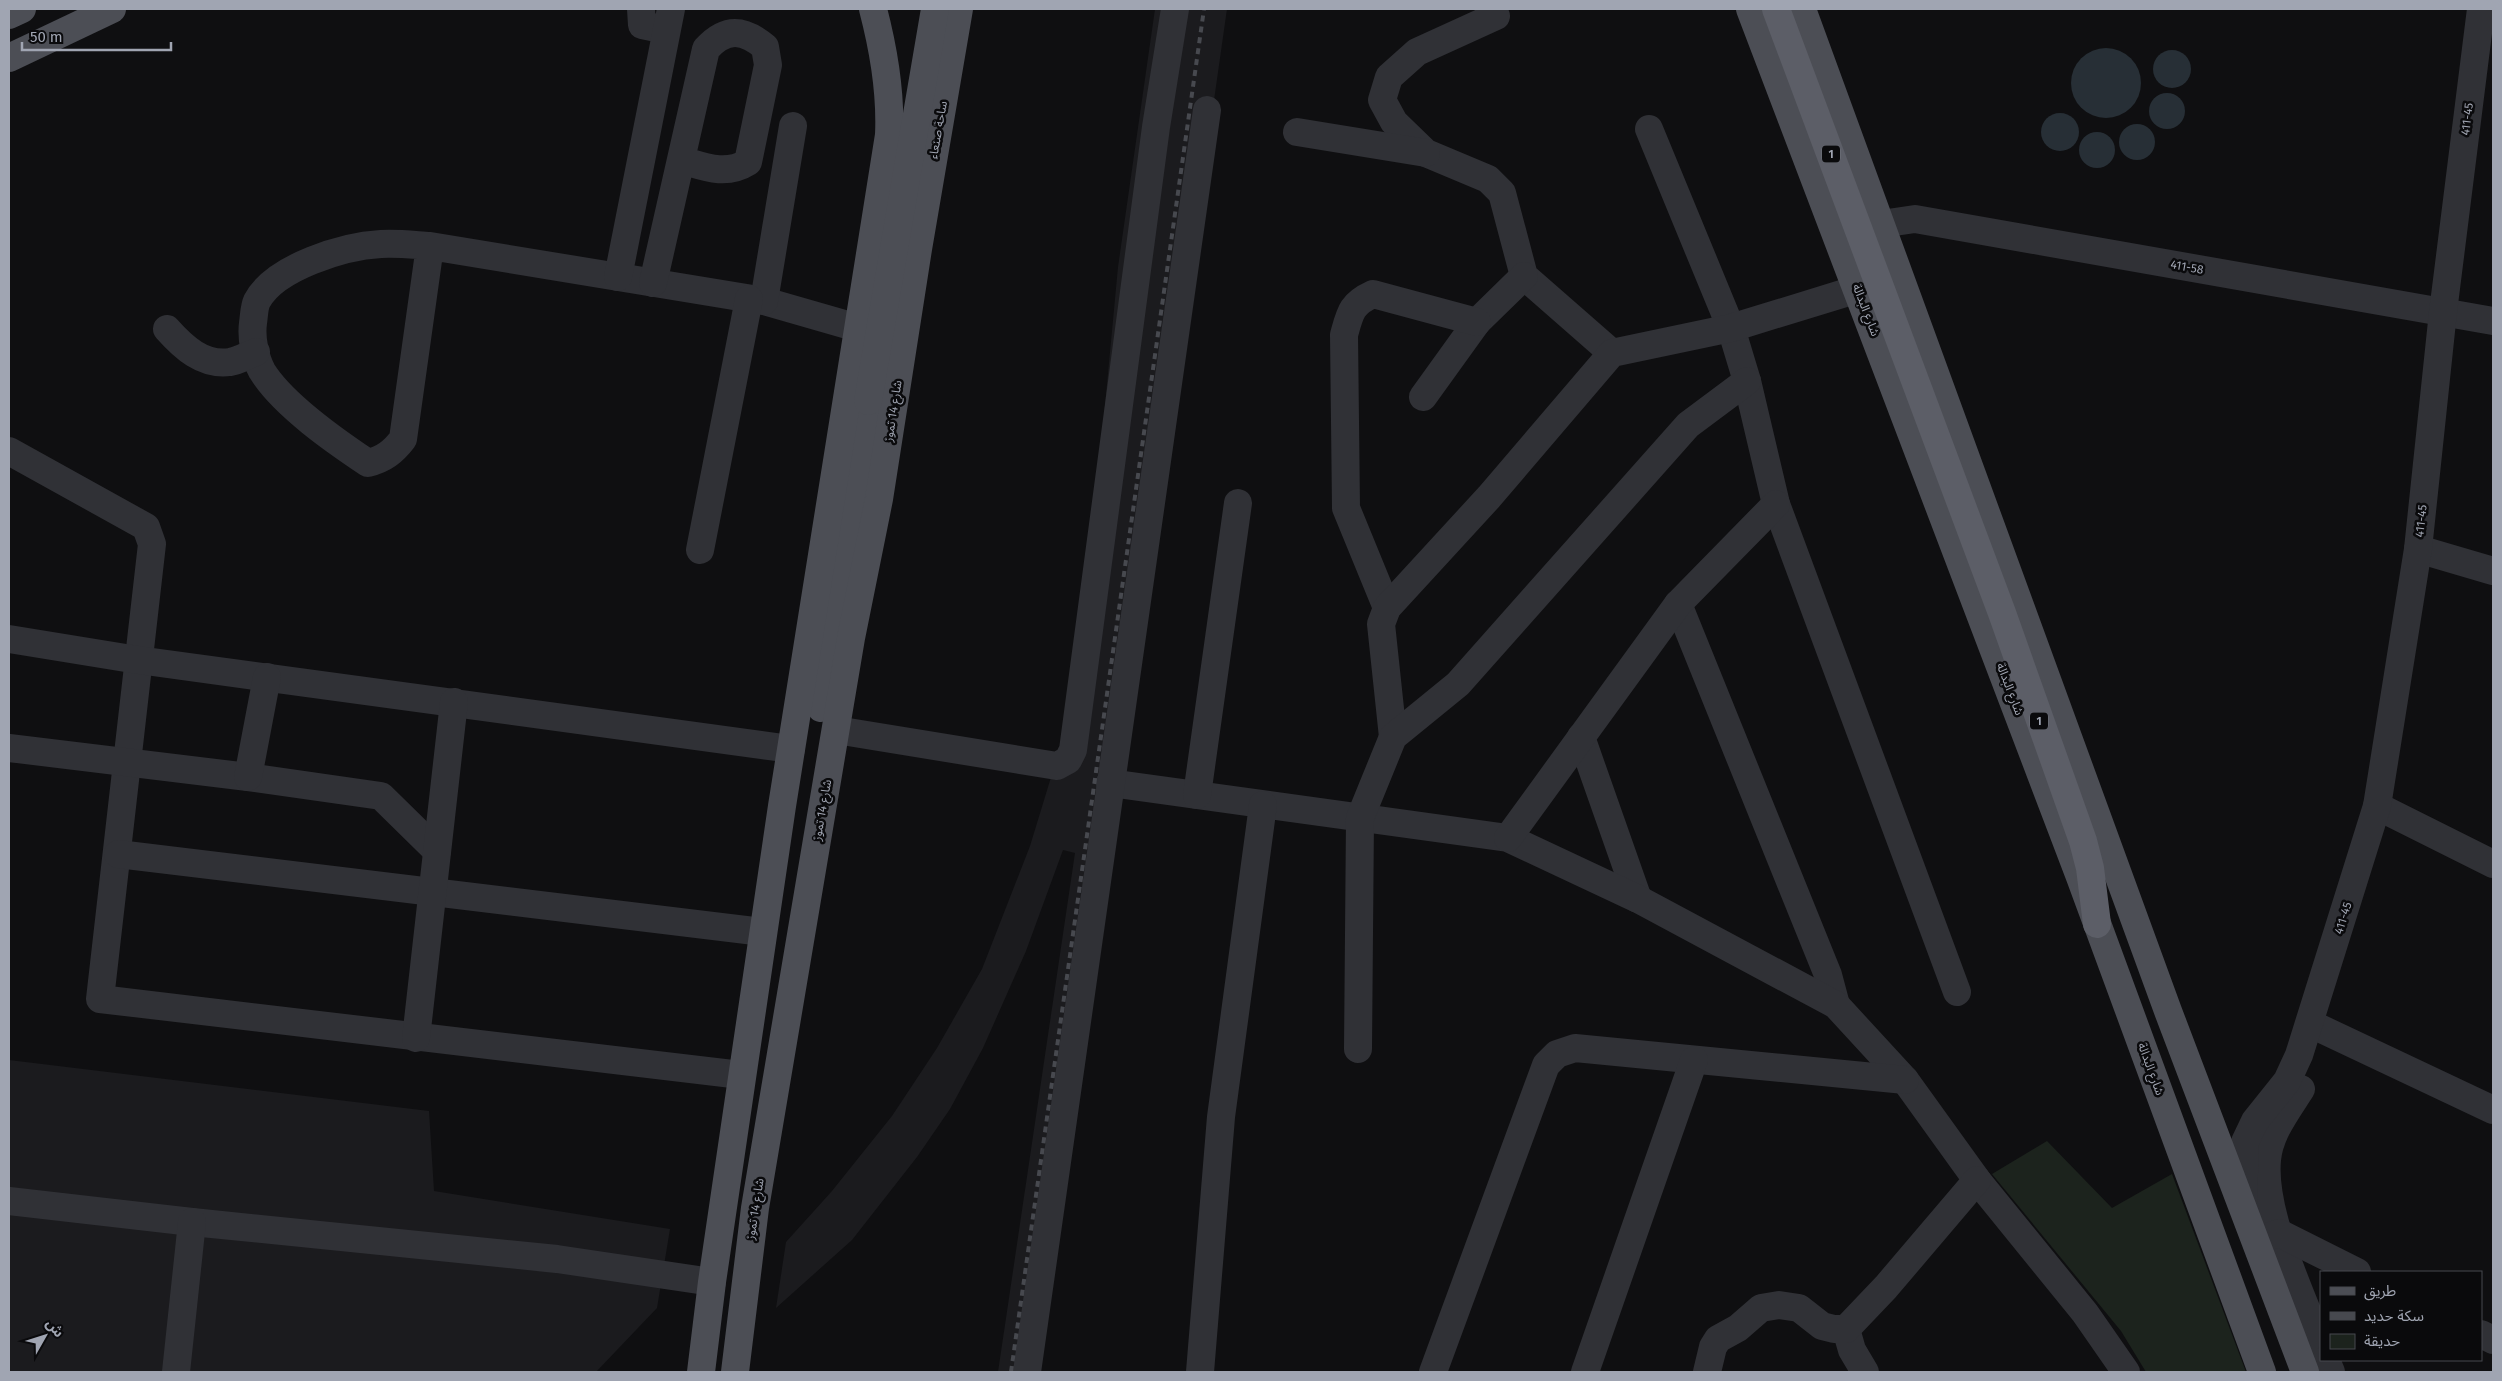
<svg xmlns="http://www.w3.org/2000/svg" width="2502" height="1381" font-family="'Fira Sans','Noto Sans Arabic',sans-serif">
	<rect width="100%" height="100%" fill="#0f0f11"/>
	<g fill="#1b1b1e">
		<path d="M 1155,9 L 1227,9 L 1033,1372 L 998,1372 L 1075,853 L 1063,850 L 1026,951 L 983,1048 L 950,1109 L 917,1157 L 852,1240 L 776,1308 L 786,1242 L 832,1191 L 892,1116 L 937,1048 L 982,969 L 1030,846 L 1070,715 L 1093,533 L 1118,267 Z"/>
		<path d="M 9,1060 L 429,1111 L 434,1191 L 670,1229 L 657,1308 L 596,1372 L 9,1372 Z"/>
	</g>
	<path fill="#1c231d" d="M 2047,1141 L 2112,1208 L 2172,1174 L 2246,1372 L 2146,1372 L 2121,1331 L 1992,1174 Z"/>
	<g fill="#272f36">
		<circle cx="2106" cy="83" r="35"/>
		<circle cx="2172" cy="69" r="19"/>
		<circle cx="2167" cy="111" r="18"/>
		<circle cx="2060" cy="132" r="19"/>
		<circle cx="2137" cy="142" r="18"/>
		<circle cx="2097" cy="150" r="18"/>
	</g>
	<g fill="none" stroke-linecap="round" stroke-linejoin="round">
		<g stroke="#303136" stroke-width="28">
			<path d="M 641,9 L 642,25 L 666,30"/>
			<path d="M 1496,16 L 1417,52 L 1389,77 L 1382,100 L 1394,122 L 1426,153 L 1488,179 L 1502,193 L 1524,276 L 1612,353"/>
			<path d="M 1649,129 L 1731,328 L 1747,381 L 1776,504 L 1957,992"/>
			<path d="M 1297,132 L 1426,153"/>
			<path d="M 1881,224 L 1915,219 L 2493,321"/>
			<path d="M 430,246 L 403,439 C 393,452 384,459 368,463 C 335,441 283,405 262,371 C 255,358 251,338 253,323 C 254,317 254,307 257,301 C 275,267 344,246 381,244 C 397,243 414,245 430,246 L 764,301 L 858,328"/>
			<path d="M 618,277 L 671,9"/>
			<path d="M 653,283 L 706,49 C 726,27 744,29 765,47 L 768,65 L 748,162 C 726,176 705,167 681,160"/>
			<path d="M 764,301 L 793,126"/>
			<path d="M 167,329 C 183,347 203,366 230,362 C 238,361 248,355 256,352"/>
			<path d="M 1423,397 L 1477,322 L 1524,276"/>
			<path d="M 9,451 L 146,527 L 152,544 L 100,999 L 741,1075"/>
			<path d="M 2418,549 L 2493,571"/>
			<path d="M 700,550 L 749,299"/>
			<path d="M 1678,604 L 1828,975 L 1836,1005"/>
			<path d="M 1387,608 L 1346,508 L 1344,335 C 1350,313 1351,304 1373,294 L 1477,322"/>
			<path d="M 9,639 L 138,660 L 791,749"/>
			<path d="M 836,730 L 1057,766 L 1068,760 L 1073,750 L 1156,127 L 1175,9"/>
			<path d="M 1393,737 L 1381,624 L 1387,608 L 1489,497 L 1612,353 L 1731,328 L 1858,289"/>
			<path d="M 1581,737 L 1638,899"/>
			<path d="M 9,748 L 248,777 L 381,796 L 437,851"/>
			<path d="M 248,777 L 267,677"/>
			<path d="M 1110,783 L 1508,838 L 1638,899 L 1836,1005 L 1905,1080 L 1977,1180 L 2085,1313 L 2126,1372"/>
			<path d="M 1197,795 L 1238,503"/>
			<path d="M 2377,806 L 2493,864"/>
			<path d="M 1508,838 L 1678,604 L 1776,504"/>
			<path d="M 118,854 L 763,932"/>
			<path d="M 2311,1024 L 2493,1110"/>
			<path d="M 416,1038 L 454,702"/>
			<path d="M 1358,1049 L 1360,818 L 1393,737 L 1458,684 L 1688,425 L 1747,381"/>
			<path d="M 2301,1089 C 2287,1111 2269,1134 2267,1160 C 2262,1214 2302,1295 2321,1346"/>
			<path d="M 9,1201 L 192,1222 L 557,1259 L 712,1282"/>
			<path d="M 2243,1204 L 2245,1142 L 2255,1121 L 2287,1081 L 2299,1055 L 2377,806 L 2418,549 L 2443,312 L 2481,9"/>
			<path d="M 2270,1236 L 2279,1233 L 2357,1272"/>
			<path d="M 1846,1329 L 1852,1350 L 1865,1372"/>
			<path d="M 2481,1334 L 2493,1340"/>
			<path d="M 2326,1360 L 2331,1372"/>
			<path d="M 176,1372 L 192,1222"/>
			<path d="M 1027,1372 L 1207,110"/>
			<path d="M 1200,1372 L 1221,1117 L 1263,805"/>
			<path d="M 1433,1372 L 1546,1065 L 1557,1054 L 1575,1048 L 1905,1080"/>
			<path d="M 1585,1372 L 1694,1060"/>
			<path d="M 1707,1372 L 1713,1347 L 1718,1339 L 1738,1328 L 1761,1308 L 1779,1305 L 1799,1308 L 1822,1326 L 1834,1329 L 1846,1329 L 1886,1287 L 1977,1180"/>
		</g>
		<g stroke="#4c4e55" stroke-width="28">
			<path d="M 1750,9 L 2080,877 L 2262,1372"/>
			<path d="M 1802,9 L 2168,1011 L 2305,1372"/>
			<path d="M 9,15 L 22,9"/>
			<path d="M 9,58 L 112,9"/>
			<path d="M 821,708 L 834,611 L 868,401"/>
			<path d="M 701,1372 L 712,1282 L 782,806 L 889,135 C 891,91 884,51 873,9"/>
			<path d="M 735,1372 L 755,1208 L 851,638 L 879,499 L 918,249 L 959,9"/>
		</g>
		<path stroke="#5c5e67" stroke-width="28" d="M 1776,9 L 2002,613 L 2083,841 L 2090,868 L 2097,924"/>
		<path stroke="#47494f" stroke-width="4" stroke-dasharray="6 5" stroke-linecap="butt" d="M 1011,1372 L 1204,9"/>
		<path stroke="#4c4e55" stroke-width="28" d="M 868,401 L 935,9"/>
	</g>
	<g text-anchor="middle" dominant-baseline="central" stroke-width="5" stroke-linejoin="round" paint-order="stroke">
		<g fill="#0a0a0c" stroke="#737680" stroke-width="1">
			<rect x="1822" y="145.5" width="18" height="17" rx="4"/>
			<rect x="2030" y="712.5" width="18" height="17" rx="4"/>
		</g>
		<g font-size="11" font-weight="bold" fill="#a0a5b2">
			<text x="1831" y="154">1</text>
			<text x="2039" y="721">1</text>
		</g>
		<g font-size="12" fill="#a0a5b2" stroke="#0a0a0c">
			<text transform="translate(2467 119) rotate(-83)">411-45</text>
			<text transform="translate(938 130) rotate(-80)">ساحة صنعاء</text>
			<text transform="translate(2187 267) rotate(10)">411-58</text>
			<text transform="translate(1866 310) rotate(69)">شارع البدالة</text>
			<text transform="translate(893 411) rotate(-81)">شارع 14 تموز</text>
			<text transform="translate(2421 521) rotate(-84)">411-45</text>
			<text transform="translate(2010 689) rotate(69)">شارع البدالة</text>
			<text transform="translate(822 810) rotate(-80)">شارع 14 تموز</text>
			<text transform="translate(2343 918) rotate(-73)">411-45</text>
			<text transform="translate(2151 1069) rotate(70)">شارع البدالة</text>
			<text transform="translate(755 1209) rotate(-81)">شارع 14 تموز</text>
		</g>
	</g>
	<rect width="2502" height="1381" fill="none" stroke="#a0a5b2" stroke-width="20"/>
	<rect x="2320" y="1271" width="162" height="90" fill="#0a0a0c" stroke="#46484e"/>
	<rect x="2330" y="1287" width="25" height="8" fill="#4c4e55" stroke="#46484e"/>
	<text x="2364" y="1296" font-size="15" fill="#a0a5b2">طريق</text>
	<rect x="2330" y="1312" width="25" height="8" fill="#47494f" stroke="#46484e"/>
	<text x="2364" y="1321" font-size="15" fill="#a0a5b2">سكة حديد</text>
	<rect x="2330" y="1334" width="25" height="15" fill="#1c231d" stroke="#46484e"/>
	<text x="2364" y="1346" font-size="15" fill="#a0a5b2">حديقة</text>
	<g transform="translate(45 1336) rotate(51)" stroke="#0a0a0c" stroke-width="4" paint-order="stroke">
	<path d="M0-4L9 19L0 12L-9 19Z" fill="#a0a5b2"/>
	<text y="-8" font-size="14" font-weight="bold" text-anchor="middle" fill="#a0a5b2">ش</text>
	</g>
	<path d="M22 42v8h149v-8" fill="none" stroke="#a0a5b2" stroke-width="2.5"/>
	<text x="30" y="42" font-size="15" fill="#a0a5b2" stroke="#0a0a0c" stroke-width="4" paint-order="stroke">50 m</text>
</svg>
